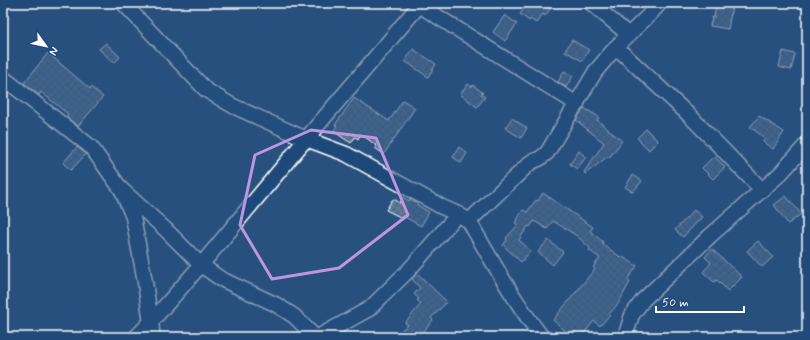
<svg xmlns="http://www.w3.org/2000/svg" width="810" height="340" font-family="Mynerve,sans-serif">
	<defs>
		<pattern id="building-cross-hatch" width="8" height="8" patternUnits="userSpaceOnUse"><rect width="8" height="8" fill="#5a7a9d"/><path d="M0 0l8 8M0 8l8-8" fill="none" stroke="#536374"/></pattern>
	</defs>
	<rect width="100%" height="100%" fill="#28517f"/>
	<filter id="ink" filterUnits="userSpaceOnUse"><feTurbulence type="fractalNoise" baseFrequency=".025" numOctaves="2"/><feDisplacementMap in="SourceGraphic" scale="8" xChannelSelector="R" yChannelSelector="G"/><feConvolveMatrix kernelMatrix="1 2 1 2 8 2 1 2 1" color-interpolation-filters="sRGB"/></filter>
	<g filter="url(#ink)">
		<g fill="url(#building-cross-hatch)" stroke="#fff">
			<path d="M 529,3 L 545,3 L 551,8 L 545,16 L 543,14 L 536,23 L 530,19 L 529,21 L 520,14 Z"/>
			<path d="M 716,5 L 732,7 L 728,29 L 710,26 L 712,17 L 714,18 Z"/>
			<path d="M 505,15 L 517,24 L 505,41 L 493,32 Z"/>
			<path d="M 572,40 L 589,50 L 582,61 L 565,51 Z"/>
			<path d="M 106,43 L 120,57 L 114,63 L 99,49 Z"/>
			<path d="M 413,49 L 436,64 L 428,77 L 405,61 Z"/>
			<path d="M 783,51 L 795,54 L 791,70 L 779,67 Z"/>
			<path d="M 48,53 L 90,89 L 91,87 L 103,97 L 78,126 L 66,117 L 68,114 L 41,92 L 39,95 L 24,83 Z"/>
			<path d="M 564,71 L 573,76 L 566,87 L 558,82 Z"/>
			<path d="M 468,84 L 472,87 L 473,85 L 483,93 L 481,94 L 485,97 L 477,107 L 460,94 Z"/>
			<path d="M 354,98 L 389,121 L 403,100 L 415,108 L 384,154 L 375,148 L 377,146 L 361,134 L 358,139 L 355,137 L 351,143 L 333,131 L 337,126 L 335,125 Z"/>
			<path d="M 584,108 L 599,117 L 597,120 L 622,141 L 609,158 L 607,157 L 585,174 L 584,172 L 604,143 L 576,120 Z"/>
			<path d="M 759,116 L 784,132 L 773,149 L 763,142 L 765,138 L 750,127 Z"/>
			<path d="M 512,118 L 527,128 L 521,138 L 505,128 Z"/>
			<path d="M 646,129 L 658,141 L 649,150 L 637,138 Z"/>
			<path d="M 77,147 L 86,154 L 71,170 L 63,163 Z"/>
			<path d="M 459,147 L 467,153 L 461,163 L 453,157 Z"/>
			<path d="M 579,151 L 586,157 L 577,169 L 570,164 Z"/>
			<path d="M 714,156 L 725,167 L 713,179 L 702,168 Z"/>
			<path d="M 633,175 L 642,181 L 633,192 L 625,187 Z"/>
			<path d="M 543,193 L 593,227 L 590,231 L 603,242 L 602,244 L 622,258 L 623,257 L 637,266 L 627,280 L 630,282 L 618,304 L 609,314 L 610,315 L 600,326 L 594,321 L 581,337 L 572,337 L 553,320 L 595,269 L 593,267 L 600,258 L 589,250 L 590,248 L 577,236 L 553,221 L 547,229 L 534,221 L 530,227 L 528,226 L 519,240 L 531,251 L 521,262 L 503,245 L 507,240 L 506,238 L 518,225 L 515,223 L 523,210 L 527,212 L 536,200 L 538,201 Z"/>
			<path d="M 786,196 L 801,214 L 788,224 L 774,205 Z"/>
			<path d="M 403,197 L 409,201 L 410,199 L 418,203 L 417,205 L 429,212 L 421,226 L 403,216 L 402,218 L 386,210 L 392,200 L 394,199 L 400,203 Z"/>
			<path d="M 694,210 L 702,217 L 683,237 L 675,230 Z"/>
			<path d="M 548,240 L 563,252 L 553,265 L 538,252 Z"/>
			<path d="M 758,241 L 773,257 L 762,267 L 747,251 Z"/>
			<path d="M 712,249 L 742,277 L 728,291 L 717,280 L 714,282 L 703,272 L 711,263 L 705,257 Z"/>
			<path d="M 417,273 L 447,302 L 431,318 L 433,320 L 419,337 L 392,337 L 408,325 L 405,323 L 421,304 L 417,300 L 419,299 L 414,294 L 420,288 L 412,279 Z"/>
		</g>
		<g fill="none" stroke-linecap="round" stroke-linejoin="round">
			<defs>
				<g id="minor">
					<path d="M 123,3 L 206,90 L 233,106 L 306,139 L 346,154 L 442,207 L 458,214 L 469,221 C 492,261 514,301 542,337"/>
					<path d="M 591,3 L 629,35"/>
					<path d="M 419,5 L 577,104"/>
					<path d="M 616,47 L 690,116 L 762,190"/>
					<path d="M 3,79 L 6,80 L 91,147 L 121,189 L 165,229 L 201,265 L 221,279 L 275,304 L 294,316 L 315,337"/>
					<path d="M 123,193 L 133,217 L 145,282 L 153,337"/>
					<path d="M 469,221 L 531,162 L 539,159 L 547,153 L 595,72 L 616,47 L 650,14 L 660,3"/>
					<path d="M 136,337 L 151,322 L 201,265 L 306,139 L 373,60 L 421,3"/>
					<path d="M 318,337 L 369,309 L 408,271 L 458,214"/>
					<path d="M 625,337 L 632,315 L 643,300 L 710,236 L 780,174 L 807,144"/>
				</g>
			</defs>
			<use href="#minor" stroke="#fff" stroke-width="17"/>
			<use href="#minor" stroke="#1f4a7a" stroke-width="14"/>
		</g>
	</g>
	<path d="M0 0H810V340H0ZM 311,130 L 376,138 L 408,215 L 339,268 L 272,279 L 240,225 L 255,155 Z" fill="#28517f" fill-opacity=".55" fill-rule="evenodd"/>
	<path fill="none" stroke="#bd96df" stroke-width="3" stroke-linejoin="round" d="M 311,130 L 376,138 L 408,215 L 339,268 L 272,279 L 240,225 L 255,155 Z"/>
	<rect width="810" height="340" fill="none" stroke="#1f4a7a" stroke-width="16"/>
	<rect x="8" y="8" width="794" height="324" fill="none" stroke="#fff" stroke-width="1.5" filter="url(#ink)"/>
	<g transform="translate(46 46) rotate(123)" stroke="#1f4a7a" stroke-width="3" paint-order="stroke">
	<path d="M0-3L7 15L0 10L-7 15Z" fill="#ffffff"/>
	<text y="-6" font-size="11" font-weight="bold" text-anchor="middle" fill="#ffffff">N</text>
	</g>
	<path d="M656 306v6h88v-6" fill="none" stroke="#ffffff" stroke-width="2"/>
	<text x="662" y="306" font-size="12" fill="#ffffff" stroke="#1f4a7a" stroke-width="3" paint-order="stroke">50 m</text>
</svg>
